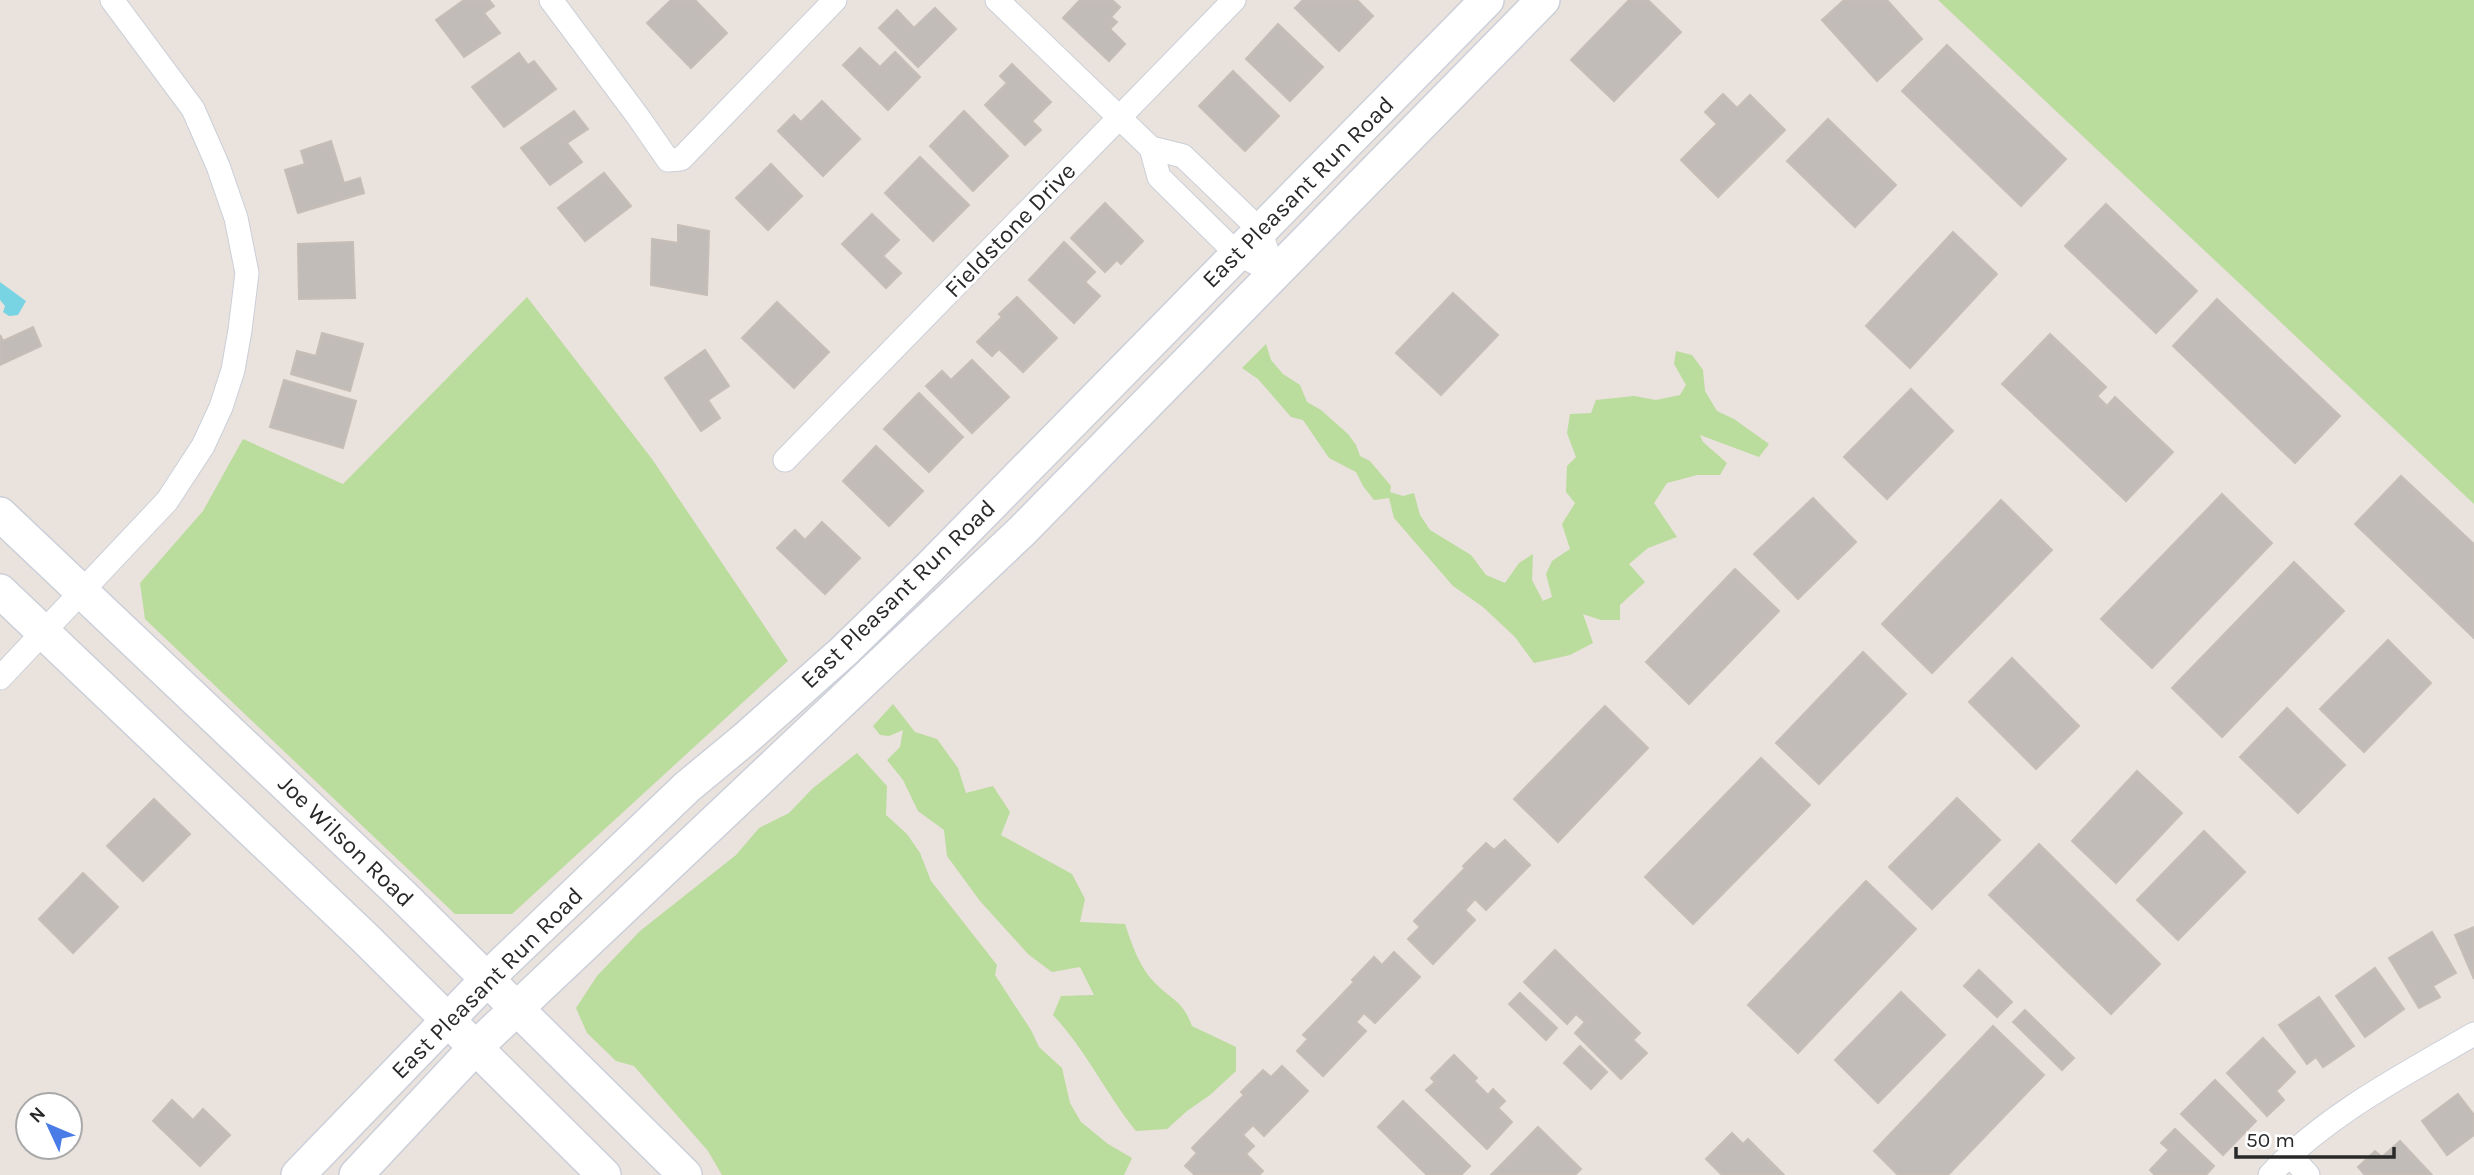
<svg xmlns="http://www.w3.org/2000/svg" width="2474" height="1175" font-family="Karla,sans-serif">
	<rect width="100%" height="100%" fill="#eae2dc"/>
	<g fill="#badc9d">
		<path d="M 1938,0 L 2474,0 L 2474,504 Z"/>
		<path d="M 527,297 L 652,459 L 788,661 L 512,914 L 455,914 L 145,619 L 140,583 L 203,511 L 243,439 L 343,484 Z"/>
		<path d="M 1266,344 L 1271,360 L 1283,374 L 1300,385 L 1307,402 L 1321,410 L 1348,434 L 1356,445 L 1360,456 L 1370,461 L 1391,486 L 1390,492 L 1403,496 L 1414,493 L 1420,515 L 1430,530 L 1471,555 L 1486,575 L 1505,583 L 1519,563 L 1533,554 L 1532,580 L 1543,601 L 1552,597 L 1546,574 L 1552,561 L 1570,549 L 1562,524 L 1575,503 L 1566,492 L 1567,466 L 1576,457 L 1567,433 L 1570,414 L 1591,413 L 1596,400 L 1634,396 L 1656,400 L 1680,395 L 1686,385 L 1674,364 L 1676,351 L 1692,355 L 1703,370 L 1705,391 L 1717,411 L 1734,419 L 1769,444 L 1759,457 L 1700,435 L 1703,442 L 1727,463 L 1720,475 L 1697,475 L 1667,483 L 1654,503 L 1677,537 L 1648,548 L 1629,564 L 1645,582 L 1620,605 L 1620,620 L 1601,620 L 1583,614 L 1593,643 L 1570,655 L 1534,663 L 1515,637 L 1483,607 L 1453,586 L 1394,518 L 1389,498 L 1374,500 L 1363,486 L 1356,472 L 1329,458 L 1303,420 L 1291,417 L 1258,379 L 1242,368 Z"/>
		<path d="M 893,704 L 915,732 L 937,739 L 958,768 L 966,793 L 993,786 L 1010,812 L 1001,835 L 1072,874 L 1085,899 L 1080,922 L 1125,924 C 1132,945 1140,969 1156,984 C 1174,1002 1182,1000 1192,1026 L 1236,1047 L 1236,1071 L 1210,1095 L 1187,1111 L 1167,1129 L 1136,1131 C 1106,1094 1086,1050 1053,1015 L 1061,996 L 1094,995 L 1080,967 L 1052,972 L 1029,955 L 980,901 L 947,856 L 944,830 L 918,811 L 903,780 L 887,760 L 900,747 L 903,730 L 889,736 L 880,735 L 873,726 Z"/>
		<path d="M 857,753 L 887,786 L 886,815 L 907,834 L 920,853 L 931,881 L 997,965 L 995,975 L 1031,1030 L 1039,1047 L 1062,1068 L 1070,1103 L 1081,1122 L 1108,1144 L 1132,1158 L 1124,1175 L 722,1175 L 708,1151 L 634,1066 L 616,1061 L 587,1033 L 576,1008 L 597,976 L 640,931 L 736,855 L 759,828 L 789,813 L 812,789 Z"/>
	</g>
	<path fill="#78d4e3" d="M 0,282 L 26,301 L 18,315 L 9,316 L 3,312 L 5,306 L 0,300 Z"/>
	<g fill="#c2bcb8" stroke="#c5bdb6" stroke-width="2">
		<path d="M 464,0 L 489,0 L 494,6 L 484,13 L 500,33 L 464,57 L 436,20 Z"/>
		<path d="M 671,0 L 695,0 L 727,33 L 691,68 L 647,23 Z"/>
		<path d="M 1080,0 L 1112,0 L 1120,7 L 1111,17 L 1117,22 L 1110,29 L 1125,44 L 1109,61 L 1063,18 Z"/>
		<path d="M 1303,0 L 1357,0 L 1373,16 L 1339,51 L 1295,8 Z"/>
		<path d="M 1629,0 L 1648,0 L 1681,32 L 1614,101 L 1571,60 Z"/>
		<path d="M 1844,0 L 1887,0 L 1922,39 L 1877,81 L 1822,20 Z"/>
		<path d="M 935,8 L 956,29 L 918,67 L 879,28 L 897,10 L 914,28 Z"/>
		<path d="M 1278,24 L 1323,67 L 1290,101 L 1246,59 Z"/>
		<path d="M 1947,45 L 2066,159 L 2021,206 L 1902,91 Z"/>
		<path d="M 860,48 L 880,67 L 895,52 L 920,77 L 888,110 L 843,65 Z"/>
		<path d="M 519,53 L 528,65 L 534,61 L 556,89 L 504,127 L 472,87 Z"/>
		<path d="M 1012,64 L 1051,102 L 1032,121 L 1041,130 L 1025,145 L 985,105 L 1007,83 L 1000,76 Z"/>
		<path d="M 1233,71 L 1279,116 L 1245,151 L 1199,106 Z"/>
		<path d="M 1723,94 L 1737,108 L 1750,95 L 1785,130 L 1718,197 L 1681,160 L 1717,124 L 1705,112 Z"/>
		<path d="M 822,101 L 860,139 L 823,176 L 778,131 L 794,115 L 801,122 Z"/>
		<path d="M 574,111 L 588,129 L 567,143 L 582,162 L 550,185 L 521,148 Z"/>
		<path d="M 964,111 L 1008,156 L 973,191 L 930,146 Z"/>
		<path d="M 1828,119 L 1896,185 L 1855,227 L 1787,161 Z"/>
		<path d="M 331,141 L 344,183 L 360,178 L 364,193 L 298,213 L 285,170 L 305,164 L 301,151 Z"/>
		<path d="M 920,157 L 969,205 L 933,241 L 885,193 Z"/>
		<path d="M 771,164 L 802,196 L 768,230 L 736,198 Z"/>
		<path d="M 604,173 L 631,206 L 585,241 L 558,208 Z"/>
		<path d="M 1105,203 L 1143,241 L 1121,264 L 1117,260 L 1105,272 L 1071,238 Z"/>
		<path d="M 2106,204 L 2197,291 L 2156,333 L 2065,246 Z"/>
		<path d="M 872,214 L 899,240 L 883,256 L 901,273 L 886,288 L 842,244 Z"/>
		<path d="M 678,225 L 709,231 L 707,295 L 651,285 L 652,239 L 678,243 Z"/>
		<path d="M 1953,232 L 1997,274 L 1910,368 L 1866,326 Z"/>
		<path d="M 353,242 L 355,298 L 299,299 L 298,244 Z"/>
		<path d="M 1064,242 L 1095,272 L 1085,282 L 1100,296 L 1074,323 L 1029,280 Z"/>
		<path d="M 1453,293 L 1498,335 L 1441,395 L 1396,353 Z"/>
		<path d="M 1017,297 L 1057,338 L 1023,372 L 999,349 L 992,356 L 977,342 L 1002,317 L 999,314 Z"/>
		<path d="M 2217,299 L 2340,416 L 2295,463 L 2173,346 Z"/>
		<path d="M 777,302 L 829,352 L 794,388 L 742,338 Z"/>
		<path d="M 33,327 L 41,346 L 0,365 L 0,335 L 3,341 Z"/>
		<path d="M 322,333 L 363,344 L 350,391 L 291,374 L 297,351 L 316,356 Z"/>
		<path d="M 2050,334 L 2106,387 L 2097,396 L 2107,406 L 2115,397 L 2173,452 L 2126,501 L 2002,384 Z"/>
		<path d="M 705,350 L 729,386 L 708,400 L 720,418 L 701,431 L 665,378 Z"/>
		<path d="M 972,360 L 1009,397 L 972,433 L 926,386 L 942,371 L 951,380 Z"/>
		<path d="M 284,380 L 356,401 L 343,448 L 270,427 Z"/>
		<path d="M 1911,389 L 1953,431 L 1887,499 L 1844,457 Z"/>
		<path d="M 919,393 L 963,437 L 929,472 L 884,429 Z"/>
		<path d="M 876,446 L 923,491 L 889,526 L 843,481 Z"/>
		<path d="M 2401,476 L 2474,544 L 2474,638 L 2355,524 Z"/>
		<path d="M 2222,494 L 2272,543 L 2152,668 L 2101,619 Z"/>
		<path d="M 1813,498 L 1856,542 L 1798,599 L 1754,554 Z"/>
		<path d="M 2001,500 L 2052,550 L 1932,673 L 1882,624 Z"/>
		<path d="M 822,522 L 860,558 L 825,594 L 777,548 L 795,530 L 805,540 Z"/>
		<path d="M 2294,562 L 2344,611 L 2222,737 L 2172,688 Z"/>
		<path d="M 1735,569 L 1779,611 L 1689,704 L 1646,662 Z"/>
		<path d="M 2388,640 L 2431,683 L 2364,752 L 2320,709 Z"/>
		<path d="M 1863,652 L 1906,694 L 1819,784 L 1776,743 Z"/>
		<path d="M 2012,658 L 2079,726 L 2036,769 L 1969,702 Z"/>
		<path d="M 1605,706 L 1648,748 L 1558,842 L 1514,799 Z"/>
		<path d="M 2287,708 L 2345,765 L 2298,813 L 2240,757 Z"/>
		<path d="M 1761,758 L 1810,805 L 1693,924 L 1645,877 Z"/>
		<path d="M 2137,771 L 2182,813 L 2116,883 L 2072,841 Z"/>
		<path d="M 1957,798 L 2000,840 L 1932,909 L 1889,867 Z"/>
		<path d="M 154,799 L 190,834 L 143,881 L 107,846 Z"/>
		<path d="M 2204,831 L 2245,872 L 2178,940 L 2137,900 Z"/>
		<path d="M 1505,840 L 1530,865 L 1486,910 L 1475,899 L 1465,910 L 1475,920 L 1433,964 L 1408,939 L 1420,927 L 1414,921 L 1465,868 L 1463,866 L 1486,843 L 1494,850 Z"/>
		<path d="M 2039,844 L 2160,964 L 2111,1014 L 1989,895 Z"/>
		<path d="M 83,873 L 118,907 L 73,953 L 39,919 Z"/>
		<path d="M 1866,881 L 1916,929 L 1798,1053 L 1748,1005 Z"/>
		<path d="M 2474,927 L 2474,979 L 2455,935 Z"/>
		<path d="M 2432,932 L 2456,973 L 2433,986 L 2440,997 L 2419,1008 L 2389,958 Z"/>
		<path d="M 1555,950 L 1640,1033 L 1633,1040 L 1647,1053 L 1621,1079 L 1575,1033 L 1585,1022 L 1576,1014 L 1567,1024 L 1524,982 Z"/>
		<path d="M 1394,952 L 1420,977 L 1375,1023 L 1364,1013 L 1356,1022 L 1366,1031 L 1323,1076 L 1297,1051 L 1308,1039 L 1303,1035 L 1354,982 L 1352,980 L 1374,957 L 1382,965 Z"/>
		<path d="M 2375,968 L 2404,1009 L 2365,1037 L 2336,996 Z"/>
		<path d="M 1979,970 L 2012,1002 L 1997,1017 L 1964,986 Z"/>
		<path d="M 1901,992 L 1945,1035 L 1878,1103 L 1835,1060 Z"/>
		<path d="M 1520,993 L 1557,1028 L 1546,1040 L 1509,1004 Z"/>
		<path d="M 2319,997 L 2354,1046 L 2323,1067 L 2316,1057 L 2307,1064 L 2279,1025 Z"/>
		<path d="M 2025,1010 L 2074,1058 L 2062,1070 L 2013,1022 Z"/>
		<path d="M 1993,1026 L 2044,1075 L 1948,1175 L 1898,1175 L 1874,1151 Z"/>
		<path d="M 2263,1038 L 2295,1072 L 2276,1091 L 2284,1100 L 2267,1116 L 2227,1073 Z"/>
		<path d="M 1580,1046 L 1607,1072 L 1591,1089 L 1564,1063 Z"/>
		<path d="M 1454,1055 L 1477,1078 L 1474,1081 L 1488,1095 L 1493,1089 L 1505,1101 L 1498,1108 L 1512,1122 L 1487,1149 L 1426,1090 L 1435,1082 L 1431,1078 Z"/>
		<path d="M 1282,1066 L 1308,1091 L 1264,1136 L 1253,1125 L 1243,1135 L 1254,1146 L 1246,1154 L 1263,1171 L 1259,1175 L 1195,1175 L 1185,1166 L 1197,1153 L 1192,1148 L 1244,1095 L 1241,1092 L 1263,1070 L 1271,1077 Z"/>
		<path d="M 2215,1080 L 2256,1121 L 2223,1155 L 2181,1114 Z"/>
		<path d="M 2458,1094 L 2474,1115 L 2474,1135 L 2447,1155 L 2422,1121 Z"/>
		<path d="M 172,1100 L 193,1120 L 203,1109 L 230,1135 L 200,1166 L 153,1121 Z"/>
		<path d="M 1403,1101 L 1470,1166 L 1461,1175 L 1427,1175 L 1378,1127 Z"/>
		<path d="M 1538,1127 L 1581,1169 L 1575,1175 L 1491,1175 Z"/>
		<path d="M 2175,1129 L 2214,1166 L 2206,1175 L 2155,1175 L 2150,1170 L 2169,1150 L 2161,1143 Z"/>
		<path d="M 1732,1133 L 1743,1144 L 1748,1139 L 1784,1175 L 1722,1175 L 1706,1159 Z"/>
		<path d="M 2400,1141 L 2432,1175 L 2365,1175 L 2358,1167 L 2375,1151 L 2382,1157 Z"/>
	</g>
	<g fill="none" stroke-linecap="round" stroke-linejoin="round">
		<defs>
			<g id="street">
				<path d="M 551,0 L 639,118 L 668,160 L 681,159 L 835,0"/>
				<path d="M 997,0 L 1151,148 L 1183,156 L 1260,230 L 1274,272"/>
				<path d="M 1151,148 L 1159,177 L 1237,254 L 1274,272"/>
				<path d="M 785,460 L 1234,0"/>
				<path d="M 0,678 L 167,501 L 203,446 L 221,407 L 233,370 L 240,330 L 247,273 L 236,218 L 218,166 L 193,109 L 112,0"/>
				<path d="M 2289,1154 L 2308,1175"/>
				<path d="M 2270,1175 C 2324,1116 2405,1074 2474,1034"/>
			</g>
			<g id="secondary">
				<path d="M 0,514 L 404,897 L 685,1175"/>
				<path d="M 0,591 L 365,938 L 604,1175"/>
				<path d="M 298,1175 L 501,965 L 687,787 L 745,739 L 844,651 L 928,569 L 1487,0"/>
				<path d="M 356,1175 L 475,1048 L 1022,531 L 1543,0"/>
			</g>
		</defs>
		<use href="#street" stroke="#cacfd9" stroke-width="25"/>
		<use href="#secondary" stroke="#cacfd9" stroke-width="36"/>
		<use href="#street" stroke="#fff" stroke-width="23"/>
		<use href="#secondary" stroke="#fff" stroke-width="33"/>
	</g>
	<g text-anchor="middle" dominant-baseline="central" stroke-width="6" stroke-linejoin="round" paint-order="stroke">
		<g font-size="24" fill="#292929" stroke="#fff">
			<text transform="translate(1298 192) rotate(-45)">East Pleasant Run Road</text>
			<text transform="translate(1010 230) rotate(-46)">Fieldstone Drive</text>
			<text transform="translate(898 594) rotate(-44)">East Pleasant Run Road</text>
			<text transform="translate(346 841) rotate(44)">Joe Wilson Road</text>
			<text transform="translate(487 983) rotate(-45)">East Pleasant Run Road</text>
		</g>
	</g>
	<g transform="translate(49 1126) rotate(314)"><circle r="33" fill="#ffffff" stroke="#a9a9a9" stroke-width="2"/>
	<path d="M0-5L12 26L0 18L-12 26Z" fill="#4a7ce8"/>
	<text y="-10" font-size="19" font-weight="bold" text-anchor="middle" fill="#292929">N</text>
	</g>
	<path d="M2236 1147v10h158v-10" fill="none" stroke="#292929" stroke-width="3.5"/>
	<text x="2246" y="1147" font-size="21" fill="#292929" stroke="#ffffff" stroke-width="5" paint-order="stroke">50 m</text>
</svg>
